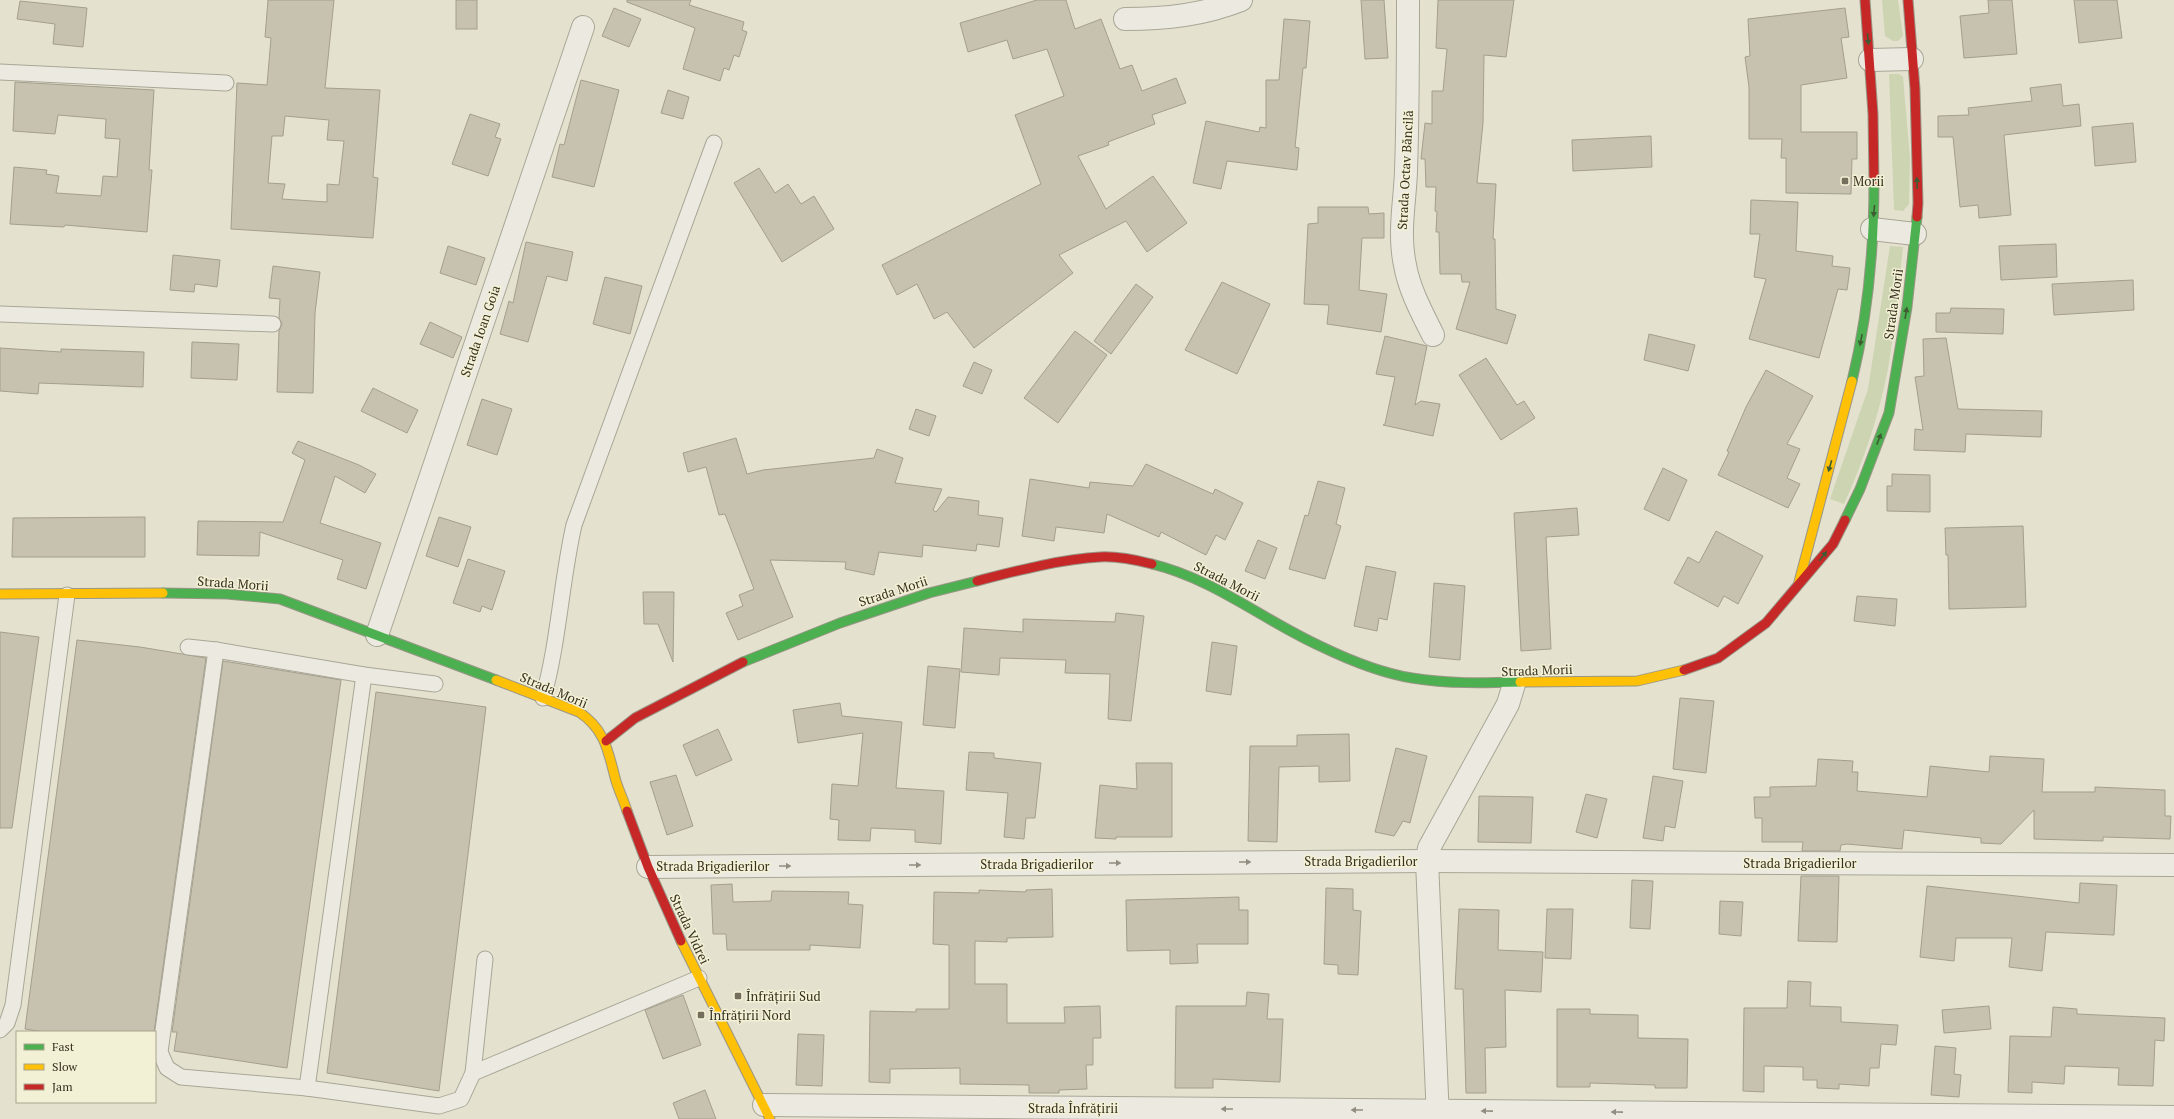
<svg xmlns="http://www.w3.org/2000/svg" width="2174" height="1119" font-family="'PT Serif',serif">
	<rect width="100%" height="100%" fill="#e4e2ce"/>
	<g fill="#ccd4b1">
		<path d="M 1882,0 L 1898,0 L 1903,36 L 1898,41 L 1893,41 L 1885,36 Z"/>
		<path d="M 1889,74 L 1899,74 L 1903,77 L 1910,158 L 1909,204 L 1903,211 L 1894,210 Z"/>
		<path d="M 1890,246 L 1903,247 C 1899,283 1896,320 1890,356 C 1883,404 1864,461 1844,504 L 1830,499 L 1868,389 Z"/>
	</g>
	<g fill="#c7c1af" stroke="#a49e8e" fill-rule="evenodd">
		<path d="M 268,0 L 334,0 L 325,88 L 380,90 L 373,177 L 378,178 L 373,238 L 231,229 L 237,83 L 267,85 L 271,38 L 265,37 ZM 285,116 L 329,120 L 327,140 L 344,141 L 339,185 L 327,184 L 327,202 L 282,199 L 285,184 L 268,183 L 272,136 L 283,136 Z"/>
		<rect x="456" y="0" width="21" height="29"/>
		<path d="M 627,0 L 691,0 L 689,5 L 744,22 L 742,30 L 747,32 L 739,57 L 734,55 L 729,70 L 724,68 L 720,81 L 683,69 L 695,28 L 627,2 Z"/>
		<path d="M 1037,0 L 1066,0 L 1075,29 L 1101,19 L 1120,69 L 1132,65 L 1142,91 L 1176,78 L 1186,103 L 1152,115 L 1155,124 L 1108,142 L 1109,145 L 1078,156 L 1106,209 L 1153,176 L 1187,223 L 1147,252 L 1126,221 L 1059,255 L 1073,273 L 974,348 L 947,312 L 934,319 L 917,284 L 897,295 L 882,265 L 1041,184 L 1015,115 L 1064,96 L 1047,49 L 1013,59 L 1007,40 L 968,52 L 960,23 Z"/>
		<path d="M 1361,0 L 1384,0 L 1388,58 L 1365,59 Z"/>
		<path d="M 1438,0 L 1514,0 L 1506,57 L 1484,55 L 1483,123 L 1477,183 L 1496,184 L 1493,239 L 1495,239 L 1496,309 L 1516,315 L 1507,344 L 1456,329 L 1470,282 L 1462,282 L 1461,274 L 1440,274 L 1439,232 L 1436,232 L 1437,212 L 1435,211 L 1436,187 L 1426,187 L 1425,159 L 1421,159 L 1425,123 L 1432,124 L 1432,91 L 1443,91 L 1447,49 L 1436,48 Z"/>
		<path d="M 1988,0 L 2012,0 L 2017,54 L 1964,58 L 1960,16 L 1989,13 Z"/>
		<path d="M 2074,0 L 2117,0 L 2122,38 L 2079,43 Z"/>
		<path d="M 20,1 L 87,8 L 83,47 L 53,44 L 55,24 L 17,19 Z"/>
		<path d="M 614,8 L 641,19 L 629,47 L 602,36 Z"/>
		<path d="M 1845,8 L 1849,37 L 1841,38 L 1847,78 L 1801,85 L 1801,132 L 1857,132 L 1857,159 L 1852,159 L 1851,194 L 1786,193 L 1786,158 L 1781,158 L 1782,139 L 1749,139 L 1749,87 L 1745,57 L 1750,56 L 1748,19 Z"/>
		<path d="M 1284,19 L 1310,21 L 1306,68 L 1303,68 L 1295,147 L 1299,148 L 1297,170 L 1227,161 L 1221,189 L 1193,183 L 1206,121 L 1259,132 L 1260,127 L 1266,128 L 1266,80 L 1279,80 Z"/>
		<path d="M 581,80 L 619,90 L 594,187 L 552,177 L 560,144 L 564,145 Z"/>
		<path d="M 15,82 L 154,90 L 149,170 L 152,170 L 147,232 L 65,225 L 64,227 L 10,224 L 14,167 L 47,170 L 46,174 L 59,176 L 56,193 L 101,196 L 103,176 L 117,177 L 120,139 L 105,138 L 106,119 L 58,115 L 55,134 L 13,131 Z"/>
		<path d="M 2061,84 L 2063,106 L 2079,104 L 2081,126 L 2004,135 L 2011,215 L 1979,218 L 1978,205 L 1960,207 L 1953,137 L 1938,137 L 1938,116 L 1969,115 L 1968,108 L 2032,101 L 2030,88 Z"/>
		<path d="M 668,90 L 689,97 L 683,119 L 661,113 Z"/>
		<path d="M 470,114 L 500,124 L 495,137 L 501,139 L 488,176 L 452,164 Z"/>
		<path d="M 2133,123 L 2136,162 L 2095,166 L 2092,127 Z"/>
		<path d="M 1651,136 L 1652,167 L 1573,171 L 1572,140 Z"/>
		<path d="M 759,168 L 775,193 L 788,184 L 801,204 L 814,196 L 834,229 L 782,262 L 734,183 Z"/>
		<path d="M 1751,200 L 1798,202 L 1796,251 L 1833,256 L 1832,266 L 1850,268 L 1847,290 L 1838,289 L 1819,358 L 1749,339 L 1766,279 L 1754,277 L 1760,234 L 1750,234 Z"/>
		<path d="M 1318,207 L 1368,207 L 1369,214 L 1384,213 L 1384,238 L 1362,238 L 1359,290 L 1387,294 L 1381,332 L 1327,324 L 1329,305 L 1304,304 L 1308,224 L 1318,223 Z"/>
		<path d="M 526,242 L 573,252 L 567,281 L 547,276 L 528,342 L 500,334 L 509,301 L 513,303 Z"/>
		<path d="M 2056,244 L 2057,277 L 2001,280 L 1999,246 Z"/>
		<path d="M 448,246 L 485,258 L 476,285 L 440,273 Z"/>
		<path d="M 173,255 L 220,260 L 217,287 L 195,284 L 194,292 L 170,290 Z"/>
		<path d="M 273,266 L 320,272 L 315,313 L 313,393 L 277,392 L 279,331 L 282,324 L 279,318 L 280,299 L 269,298 Z"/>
		<path d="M 605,277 L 642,286 L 630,334 L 593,324 Z"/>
		<path d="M 2133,280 L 2134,310 L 2054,315 L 2052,284 Z"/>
		<path d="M 1222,282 L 1270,304 L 1237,374 L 1185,350 Z"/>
		<path d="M 1136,284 L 1153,297 L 1111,354 L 1094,341 Z"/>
		<path d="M 1951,308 L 2004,309 L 2003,334 L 1936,332 L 1936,313 L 1950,313 Z"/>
		<path d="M 430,322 L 462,337 L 453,358 L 420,344 Z"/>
		<path d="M 1075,331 L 1107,355 L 1058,423 L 1024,398 Z"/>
		<path d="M 1649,334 L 1695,345 L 1688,371 L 1644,360 Z"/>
		<path d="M 1385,336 L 1427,346 L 1415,405 L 1421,401 L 1440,404 L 1433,436 L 1383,425 L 1385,424 L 1395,377 L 1376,374 Z"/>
		<path d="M 1946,338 L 1958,409 L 2042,411 L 2041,437 L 1966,434 L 1965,452 L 1914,450 L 1915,429 L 1923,430 L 1915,377 L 1924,376 L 1923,339 Z"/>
		<path d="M 192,342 L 239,344 L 237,380 L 191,378 Z"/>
		<path d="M 0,348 L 61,352 L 61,349 L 144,352 L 143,387 L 39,383 L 38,394 L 0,391 Z"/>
		<path d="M 1486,358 L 1517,405 L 1524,401 L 1535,418 L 1501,440 L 1459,375 Z"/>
		<path d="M 974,362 L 992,370 L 982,394 L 963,386 Z"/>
		<path d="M 1766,370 L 1813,396 L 1787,444 L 1800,449 L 1787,478 L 1800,484 L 1788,508 L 1718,475 L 1729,452 L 1727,451 L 1746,407 Z"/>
		<path d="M 373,388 L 418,410 L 407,433 L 361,411 Z"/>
		<path d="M 482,399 L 512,409 L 497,455 L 467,445 Z"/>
		<path d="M 916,409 L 936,416 L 929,436 L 909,429 Z"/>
		<path d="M 736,438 L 747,474 L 763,470 L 874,458 L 877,449 L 903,458 L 895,483 L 942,489 L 933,510 L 936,512 L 948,497 L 979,501 L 978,515 L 1003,518 L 999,547 L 977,544 L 976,551 L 923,545 L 922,557 L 879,552 L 874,575 L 845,569 L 846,562 L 770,560 L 793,617 L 738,640 L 726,613 L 743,606 L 739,595 L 754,589 L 725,514 L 719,515 L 706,467 L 688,472 L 683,453 Z"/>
		<path d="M 298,441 L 359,465 L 376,474 L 365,493 L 335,476 L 320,523 L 381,543 L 366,589 L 337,579 L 343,560 L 260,532 L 259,556 L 197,555 L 198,521 L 283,522 L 305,460 L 292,453 Z"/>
		<path d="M 1146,464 L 1213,494 L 1215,489 L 1243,503 L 1225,540 L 1216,535 L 1206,555 L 1161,532 L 1159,537 L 1107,514 L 1104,533 L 1056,527 L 1054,541 L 1022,536 L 1030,479 L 1089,488 L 1090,482 L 1133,486 Z"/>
		<path d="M 1663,468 L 1687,480 L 1669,521 L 1644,509 Z"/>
		<path d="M 1892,474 L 1930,475 L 1930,512 L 1887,511 L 1887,486 L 1892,486 Z"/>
		<path d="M 1318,481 L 1345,488 L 1336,524 L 1341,526 L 1325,579 L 1289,569 L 1305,515 L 1308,516 Z"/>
		<path d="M 1577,508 L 1579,535 L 1546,537 L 1551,649 L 1521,651 L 1514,513 Z"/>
		<path d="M 145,517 L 145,557 L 12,557 L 13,518 Z"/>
		<path d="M 439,517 L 471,527 L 458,567 L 426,556 Z"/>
		<path d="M 2023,526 L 2026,607 L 1949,609 L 1948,555 L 1946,555 L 1945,528 Z"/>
		<path d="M 1716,531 L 1763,556 L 1738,604 L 1724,596 L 1718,607 L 1674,583 L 1688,557 L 1699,563 Z"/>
		<path d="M 1258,540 L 1277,548 L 1265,579 L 1245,571 Z"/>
		<path d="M 468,559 L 505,571 L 492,610 L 482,606 L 480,612 L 453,603 Z"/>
		<path d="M 1366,566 L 1396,572 L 1387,620 L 1379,618 L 1377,631 L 1354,626 Z"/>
		<path d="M 1434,583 L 1465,586 L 1460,660 L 1429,657 Z"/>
		<path d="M 643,592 L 674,592 L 673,662 L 658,624 L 644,624 Z"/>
		<path d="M 1857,596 L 1897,599 L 1895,626 L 1854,621 Z"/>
		<path d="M 1116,613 L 1144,616 L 1131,721 L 1108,719 L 1110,674 L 1065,673 L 1066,660 L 1000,658 L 999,675 L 961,672 L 964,628 L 1023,632 L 1023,619 L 1115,622 Z"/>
		<path d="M 0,632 L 39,637 L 12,828 L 0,828 Z"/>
		<path d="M 77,640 L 140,647 L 206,658 L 154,1032 L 44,1032 L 25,1029 Z"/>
		<path d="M 1212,642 L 1237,646 L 1231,695 L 1206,691 Z"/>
		<path d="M 223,661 L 341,680 L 287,1068 L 174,1051 L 177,1032 L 172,1032 Z"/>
		<path d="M 928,666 L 960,669 L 955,728 L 923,725 Z"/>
		<path d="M 376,692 L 486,707 L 439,1091 L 327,1073 Z"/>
		<path d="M 1680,698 L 1714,701 L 1706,773 L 1673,769 Z"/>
		<path d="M 840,703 L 842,716 L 902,722 L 896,788 L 944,791 L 941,844 L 915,842 L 915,830 L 871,828 L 870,841 L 838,840 L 839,820 L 830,819 L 832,784 L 858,786 L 863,733 L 798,743 L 793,710 Z"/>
		<path d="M 718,729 L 732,760 L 696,776 L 683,745 Z"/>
		<path d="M 1349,734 L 1350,781 L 1319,782 L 1319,766 L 1279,767 L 1277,842 L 1248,841 L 1250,746 L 1297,746 L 1297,735 Z"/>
		<path d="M 1396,748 L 1427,756 L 1410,823 L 1403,821 L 1394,836 L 1375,832 Z"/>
		<path d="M 969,752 L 994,753 L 994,758 L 1041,763 L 1035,818 L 1026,818 L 1024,839 L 1004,837 L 1008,793 L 966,790 Z"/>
		<path d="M 1990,756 L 2044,759 L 2042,792 L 2095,792 L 2095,787 L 2165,790 L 2165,816 L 2171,816 L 2170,839 L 2103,837 L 2103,841 L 2034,839 L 2034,810 L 2001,844 L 1981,843 L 1981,838 L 1904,830 L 1902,849 L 1847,844 L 1841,845 L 1840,851 L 1802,851 L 1803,842 L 1762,842 L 1762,818 L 1755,818 L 1754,797 L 1770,797 L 1770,787 L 1816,786 L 1818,759 L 1853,761 L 1852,772 L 1858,772 L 1857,791 L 1927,797 L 1930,766 L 1989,772 Z"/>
		<path d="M 1136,763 L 1172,763 L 1172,837 L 1116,837 L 1116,839 L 1095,838 L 1100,785 L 1137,789 Z"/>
		<path d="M 676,775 L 693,826 L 667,835 L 650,782 Z"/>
		<path d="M 1653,776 L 1683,781 L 1675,828 L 1665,826 L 1663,841 L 1643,838 Z"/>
		<path d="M 1586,794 L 1607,799 L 1597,838 L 1576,832 Z"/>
		<path d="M 1479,796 L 1533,797 L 1531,843 L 1478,842 Z"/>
		<path d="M 1801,876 L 1839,876 L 1837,942 L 1798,941 Z"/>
		<path d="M 1632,880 L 1653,881 L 1650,929 L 1630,928 Z"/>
		<path d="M 2080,883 L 2117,885 L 2114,935 L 2046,932 L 2042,971 L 2009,967 L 2012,938 L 1956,938 L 1954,961 L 1920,957 L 1927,886 L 2079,903 Z"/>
		<path d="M 732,884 L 733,902 L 771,901 L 772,891 L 849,892 L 848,904 L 863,905 L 860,948 L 810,945 L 810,950 L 727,950 L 726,934 L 713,934 L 711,885 Z"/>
		<path d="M 1326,888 L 1353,889 L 1353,910 L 1361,911 L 1358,975 L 1338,974 L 1338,965 L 1324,964 Z"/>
		<path d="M 1052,889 L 1053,937 L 1007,938 L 1007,942 L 975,941 L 975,984 L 1007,984 L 1007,1023 L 1065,1023 L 1064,1007 L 1100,1006 L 1101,1038 L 1093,1038 L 1093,1065 L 1086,1065 L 1087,1089 L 1059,1090 L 1059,1093 L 1029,1093 L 1029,1085 L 960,1084 L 960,1068 L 890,1069 L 890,1083 L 869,1082 L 870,1011 L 916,1012 L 916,1009 L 949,1009 L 949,945 L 933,944 L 934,892 L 979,893 L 979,890 L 1026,892 L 1026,890 Z"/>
		<path d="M 1239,897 L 1239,910 L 1248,910 L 1248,944 L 1197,944 L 1198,963 L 1170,964 L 1170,950 L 1127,951 L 1126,900 Z"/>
		<path d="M 1720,901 L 1743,902 L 1741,936 L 1719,934 Z"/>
		<path d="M 1459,909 L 1499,910 L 1498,950 L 1543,952 L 1541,992 L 1505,990 L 1506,1047 L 1485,1048 L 1486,1093 L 1466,1093 L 1463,989 L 1455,989 Z"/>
		<path d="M 1547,909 L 1573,909 L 1571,959 L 1545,958 Z"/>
		<path d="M 1788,981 L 1811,982 L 1810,1006 L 1841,1007 L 1841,1022 L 1898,1025 L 1896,1045 L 1881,1044 L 1879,1068 L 1870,1068 L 1869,1086 L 1839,1084 L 1839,1089 L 1817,1088 L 1817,1080 L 1803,1080 L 1803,1067 L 1764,1066 L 1764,1092 L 1743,1091 L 1744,1008 L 1787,1008 Z"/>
		<path d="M 1247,992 L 1269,994 L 1267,1019 L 1283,1019 L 1280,1082 L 1213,1079 L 1213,1088 L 1175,1088 L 1176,1006 L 1246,1006 Z"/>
		<path d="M 683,995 L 701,1045 L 663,1059 L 645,1010 Z"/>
		<path d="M 1989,1006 L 1991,1029 L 1944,1033 L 1942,1010 Z"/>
		<path d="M 2053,1007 L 2077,1009 L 2077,1014 L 2165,1018 L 2164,1041 L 2155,1040 L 2153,1086 L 2118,1085 L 2119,1068 L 2065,1066 L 2064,1084 L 2032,1082 L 2032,1093 L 2008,1092 L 2010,1036 L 2051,1037 Z"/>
		<path d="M 1557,1009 L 1590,1009 L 1590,1014 L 1638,1015 L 1638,1038 L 1688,1039 L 1687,1088 L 1655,1088 L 1655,1085 L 1590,1083 L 1590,1087 L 1557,1087 Z"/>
		<path d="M 798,1034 L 824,1035 L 822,1086 L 796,1085 Z"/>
		<path d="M 1935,1046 L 1956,1048 L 1954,1074 L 1961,1075 L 1959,1097 L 1931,1095 Z"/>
		<path d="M 705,1090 L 716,1119 L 679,1119 L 673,1103 Z"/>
	</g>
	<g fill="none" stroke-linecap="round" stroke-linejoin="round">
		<defs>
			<g id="lane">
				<path d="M 0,72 L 226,83"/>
				<path d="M 0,314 L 273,324"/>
				<path d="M 188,647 L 216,650 L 364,675 L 435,684"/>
				<path d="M 216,650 L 160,1052 L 167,1068 L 181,1077 L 307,1088 L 439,1106 L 461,1099 L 473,1073 L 485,959"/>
				<path d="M 543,698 C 559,641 561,582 574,525 L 714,143"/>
				<path d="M 0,1030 L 7,1023 L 13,1005 L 67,595"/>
				<path d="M 473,1073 L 699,978"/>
				<path d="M 307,1088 L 364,675"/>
			</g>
			<g id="street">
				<path d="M 1408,0 C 1408,57 1408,114 1406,171 C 1405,202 1398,233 1405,265 C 1409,289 1422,313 1433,335"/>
				<path d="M 1125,19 C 1166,19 1203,15 1241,0"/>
				<path d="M 1870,60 L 1912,59"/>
				<path d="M 1872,229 L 1915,234"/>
				<path d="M 377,635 L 583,27"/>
				<path d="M 648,867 L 1427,861 L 2174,865"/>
				<path d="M 764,1105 L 2174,1117"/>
				<path d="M 1438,1119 L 1427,861 L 1429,848 L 1508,704 L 1514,684"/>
			</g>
			<g id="fast">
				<path d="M 1852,381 C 1868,316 1874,250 1874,182"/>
				<path d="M 1845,520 L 1860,489 L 1889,413 L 1907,307 L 1917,217"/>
				<path d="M 1152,564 C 1214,579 1263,620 1320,646 C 1349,660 1380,673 1412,678 C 1448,684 1484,683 1520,682"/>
				<path d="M 163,593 L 227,594 L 280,599 L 496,680"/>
				<path d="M 743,662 L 840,623 L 929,593 L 977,581"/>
			</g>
			<g id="slow">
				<path d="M 1799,582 L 1852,381"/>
				<path d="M 0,594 L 163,593"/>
				<path d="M 496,680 L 579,712 C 606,730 608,752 616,781 C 619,791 624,801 627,811"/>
				<path d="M 1520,682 L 1637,681 L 1684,670"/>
				<path d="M 681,941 L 770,1119"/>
			</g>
			<g id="jam">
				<path d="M 1865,0 L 1873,114 L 1874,182"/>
				<path d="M 1908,0 L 1915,89 L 1918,203 L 1917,217"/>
				<path d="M 977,581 C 1016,571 1061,559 1100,557 C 1117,556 1136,560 1152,564"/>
				<path d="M 1684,670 L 1718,658 L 1766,623 L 1833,544 L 1845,520"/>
				<path d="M 606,741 L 635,718 L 743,662"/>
				<path d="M 627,811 L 648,867 L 681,941"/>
			</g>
		</defs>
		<use href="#lane" stroke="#a9a697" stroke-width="17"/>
		<use href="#street" stroke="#a9a697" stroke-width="24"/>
		<use href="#fast" stroke="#999687" stroke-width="11"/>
		<use href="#slow" stroke="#999687" stroke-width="11"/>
		<use href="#jam" stroke="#999687" stroke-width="11"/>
		<use href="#lane" stroke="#eceae0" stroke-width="15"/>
		<use href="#street" stroke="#eceae0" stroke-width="22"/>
		<use href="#fast" stroke="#4caf50" stroke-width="9"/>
		<use href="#slow" stroke="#ffc107" stroke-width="9"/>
		<use href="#jam" stroke="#c62828" stroke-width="9"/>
	</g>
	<defs><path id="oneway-solid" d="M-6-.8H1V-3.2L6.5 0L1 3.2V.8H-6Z"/></defs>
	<g fill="#3e5c31">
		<use href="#oneway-solid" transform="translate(1868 39) rotate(85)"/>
		<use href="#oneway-solid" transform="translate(1917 183) rotate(-92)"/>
		<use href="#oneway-solid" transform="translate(1874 211) rotate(95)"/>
		<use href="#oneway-solid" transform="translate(1906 313) rotate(-81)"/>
		<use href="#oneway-solid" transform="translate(1861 340) rotate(101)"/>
		<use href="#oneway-solid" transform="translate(1879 439) rotate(-69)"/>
		<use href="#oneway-solid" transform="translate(1830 466) rotate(106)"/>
		<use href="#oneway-solid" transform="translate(1823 556) rotate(-51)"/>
	</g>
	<g fill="#928d80">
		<use href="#oneway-solid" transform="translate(1245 862)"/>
		<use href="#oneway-solid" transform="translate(1115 863)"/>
		<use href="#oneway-solid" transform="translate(915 865)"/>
		<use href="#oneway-solid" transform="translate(785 866)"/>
		<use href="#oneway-solid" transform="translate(1227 1109) rotate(-180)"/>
		<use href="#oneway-solid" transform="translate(1357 1110) rotate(-180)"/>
		<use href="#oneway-solid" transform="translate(1487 1111) rotate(-179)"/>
		<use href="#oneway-solid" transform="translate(1617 1112) rotate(-179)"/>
	</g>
	<g fill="#746e5d" stroke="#f3f1d5" stroke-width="1.5">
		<rect x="1841" y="177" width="8" height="8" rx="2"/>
		<rect x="734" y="992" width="8" height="8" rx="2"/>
		<rect x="697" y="1011" width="8" height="8" rx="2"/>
	</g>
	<g text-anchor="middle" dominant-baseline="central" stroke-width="3" stroke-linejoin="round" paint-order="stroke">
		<g font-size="13" fill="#373020" stroke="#f3f1d5">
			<text transform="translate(1405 170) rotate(-87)">Strada Octav Băncilă</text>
			<text transform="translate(1893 304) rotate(-82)">Strada Morii</text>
			<text transform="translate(480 331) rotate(-71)">Strada Ioan Goia</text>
			<text transform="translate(1227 581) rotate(27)">Strada Morii</text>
			<text transform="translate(233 583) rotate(4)">Strada Morii</text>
			<text transform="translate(893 591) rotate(-18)">Strada Morii</text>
			<text transform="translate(1537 670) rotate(-2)">Strada Morii</text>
			<text transform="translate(554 690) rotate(23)">Strada Morii</text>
			<text x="1361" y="861">Strada Brigadierilor</text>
			<text x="1800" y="863">Strada Brigadierilor</text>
			<text x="1037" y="864">Strada Brigadierilor</text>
			<text x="713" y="866">Strada Brigadierilor</text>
			<text transform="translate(690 929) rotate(65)">Strada Vidrei</text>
			<text x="1073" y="1108">Strada Înfrățirii</text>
		</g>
		<g font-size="13" fill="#373020" stroke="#f3f1d5" text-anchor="start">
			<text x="1853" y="181">Morii</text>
			<text x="746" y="996">Înfrățirii Sud</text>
			<text x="709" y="1015">Înfrățirii Nord</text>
		</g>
	</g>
	<rect x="16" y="1031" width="140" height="72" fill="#f3f1d5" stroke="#a8a48d"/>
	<rect x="24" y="1044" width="20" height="6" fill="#4caf50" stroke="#a8a48d"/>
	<text x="52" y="1051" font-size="12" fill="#373020">Fast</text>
	<rect x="24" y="1064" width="20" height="6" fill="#ffc107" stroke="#a8a48d"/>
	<text x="52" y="1071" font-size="12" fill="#373020">Slow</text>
	<rect x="24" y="1084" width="20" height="6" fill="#c62828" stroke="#a8a48d"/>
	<text x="52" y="1091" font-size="12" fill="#373020">Jam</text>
</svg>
